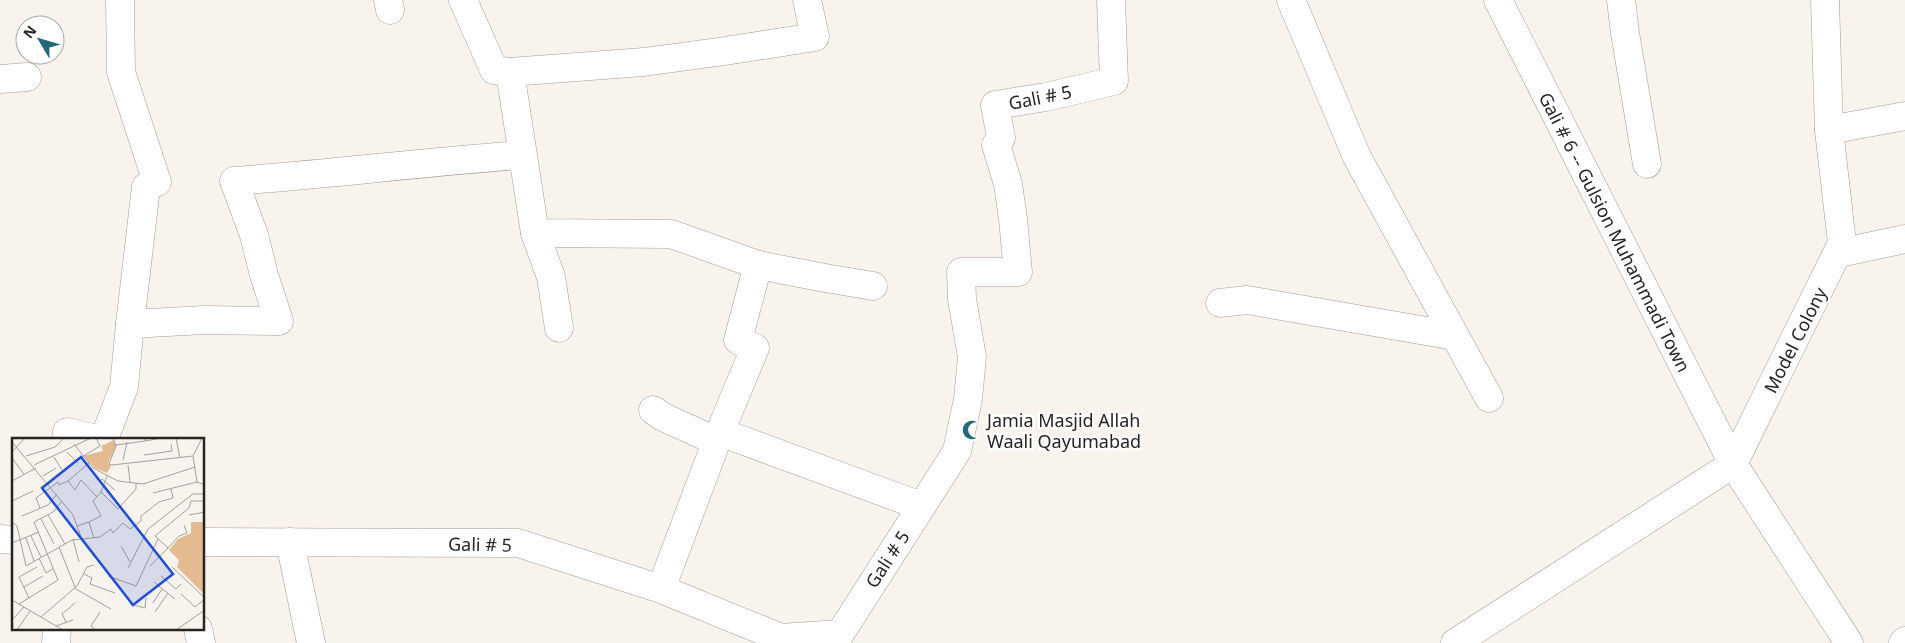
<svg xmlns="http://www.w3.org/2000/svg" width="1905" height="643" font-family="'Noto Sans',sans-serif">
	<rect width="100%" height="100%" fill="#f9f3ed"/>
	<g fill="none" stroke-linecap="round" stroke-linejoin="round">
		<defs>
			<g id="street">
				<path d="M 120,0 L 121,72 L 157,182 L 146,187 L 130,324"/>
				<path d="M 388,0 L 390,10"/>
				<path d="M 463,0 L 494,70 L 510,72 L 535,233 L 671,234 L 758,265 L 738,340 L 755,348 L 720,432"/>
				<path d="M 1291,0 L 1357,157 L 1489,398"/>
				<path d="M 1621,0 L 1625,33 L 1647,164"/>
				<path d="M 1825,0 L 1829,130 L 1842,243 L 1733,464 L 1849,643"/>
				<path d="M 510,72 L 644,62 L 725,51 L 815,37 L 807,0"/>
				<path d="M 0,79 L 27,77"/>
				<path d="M 1829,130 L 1905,116"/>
				<path d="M 535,233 L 551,277 L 559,328"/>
				<path d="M 1839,253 L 1905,239"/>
				<path d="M 758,265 L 825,278 L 873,286"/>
				<path d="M 1220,303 L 1247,300 L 1455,336"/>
				<path d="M 653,410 L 663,417 L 716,441"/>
				<path d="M 66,439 L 67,432 L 97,439"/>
				<path d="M 104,439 L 124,387 L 130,324 L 204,320 L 279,321 L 264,275 L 254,235 L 234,181 C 330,174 425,162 521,155"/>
				<path d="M 0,539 L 14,540"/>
				<path d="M 204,542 L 518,543 L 661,589 L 781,638 L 840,634"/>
				<path d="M 290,542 L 311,643"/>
				<path d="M 661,589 L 720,432 L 921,506"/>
				<path d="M 198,629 L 201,643"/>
				<path d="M 840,634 L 957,451 L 968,399 L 972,357 L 962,299 L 961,272 L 1018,272 L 1013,219 L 1008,184 L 996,145 L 1001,138 L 995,105 L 1046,97 L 1114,81 L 1111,0"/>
				<path d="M 56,643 L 57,629"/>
				<path d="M 1455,643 L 1733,464 L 1498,0"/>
				<path d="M 1903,643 L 1905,641"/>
			</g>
		</defs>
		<use href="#street" stroke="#a29c96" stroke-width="29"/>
		<use href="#street" stroke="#fff" stroke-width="28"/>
	</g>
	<defs>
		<symbol id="mosque-bare" viewBox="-9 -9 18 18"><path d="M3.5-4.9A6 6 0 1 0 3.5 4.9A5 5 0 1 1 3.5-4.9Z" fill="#236878" stroke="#fff" stroke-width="2.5" paint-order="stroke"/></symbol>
	</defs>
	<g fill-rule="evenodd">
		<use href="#mosque-bare" x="958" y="416" width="28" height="28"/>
	</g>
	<g text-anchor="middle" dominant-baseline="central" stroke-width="5" stroke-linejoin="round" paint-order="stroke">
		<g font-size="18" fill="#272422" stroke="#fff">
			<text transform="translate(1040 97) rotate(-11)">Gali # 5</text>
			<text transform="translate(1615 232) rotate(63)">Gali # 6 -- Gulsion Muhammadi Town</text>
			<text transform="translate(1795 340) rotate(-63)">Model Colony</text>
			<text transform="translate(480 544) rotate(1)">Gali # 5</text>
			<text transform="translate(887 559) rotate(-57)">Gali # 5</text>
		</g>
		<g font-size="18" fill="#272422" stroke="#fff" text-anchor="start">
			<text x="987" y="420">Jamia Masjid Allah<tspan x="987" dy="21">Waali Qayumabad</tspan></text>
		</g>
	</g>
	<g transform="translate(12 438)">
		<rect width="192" height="192" fill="#f9f3ed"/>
		<path d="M 102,2 L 104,8 L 96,25 L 99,28 L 95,35 L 83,30 L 71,18 L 91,13 L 89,8 ZM 179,84 L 192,84 L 192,156 L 165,129 L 167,122 L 157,112 L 166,101 L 179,95 Z" fill="#e4ba91"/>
		<path fill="none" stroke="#a5a09c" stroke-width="1" d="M 101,0 L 104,8 L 97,26 L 100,27 L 181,18M 133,0 L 133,3 L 150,0M 164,0 L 168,20M 0,4 L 61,77 L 69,99M 62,6 L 81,30 L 106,43 L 131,46 L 183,29M 104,7 L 133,3M 0,14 L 13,0M 55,14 L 66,25M 132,17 L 160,13 L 159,6M 14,18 L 43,9 L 52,0M 42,19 L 50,32M 70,19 L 88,8 L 84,0M 0,20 L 12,36M 111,22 L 115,4M 22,27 L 79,0M 116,27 L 118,44M 31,38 L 44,30M 0,43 L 24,30M 56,43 L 77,25M 87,44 L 90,41 L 103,52M 185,44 L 181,18 L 190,0M 89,54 L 106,71 L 124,51 L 124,46M 141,55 L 185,44 L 193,47M 0,63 L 21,53M 28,70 L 24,60 L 46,44 L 47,47 L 56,43 L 63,52 L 69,42 L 85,59M 36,77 L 53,106M 177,77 L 193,74M 10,78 L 36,67 L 45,56M 29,81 L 42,106M 129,83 L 129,78 L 147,64 L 161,60 L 159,51M 0,84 L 5,88 L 14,128 L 60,102 L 88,99 L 99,91 L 101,95 L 111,85 L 118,91 L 129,83M 77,84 L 89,78 L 81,63 L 89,54 L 95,38M 65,88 L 77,84 L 82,100M 19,98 L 29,119M 14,100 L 22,123M 61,101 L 67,124M 0,105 L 27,94M 109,108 L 118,124M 47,109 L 63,149M 156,110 L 167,98 L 175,95 L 172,87M 27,120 L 34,135 L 41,131M 138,128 L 156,110 L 143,98 L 177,70 L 179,63 L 191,63M 160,129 L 193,160M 116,130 L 136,91 L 181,56 L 193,56M 72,136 L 80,140 L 78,146 L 103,155M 96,138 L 124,148 L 146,101M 149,138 L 164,151 L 169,146M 142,144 L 163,161M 12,149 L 31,138M 62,150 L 99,171M 169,156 L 183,169 L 193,161M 17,160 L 7,139 L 25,129M 0,162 L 51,192M 141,165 L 150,151M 7,166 L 46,142 L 22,84 L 41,74 L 50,63M 118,166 L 133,170 L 134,160M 143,174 L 156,155M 29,179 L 65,148 L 75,129 L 82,127M 0,182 L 12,169M 54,184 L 50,176 L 63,165M 44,188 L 61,182M 5,192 L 18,173M 84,192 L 79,188 L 88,174M 164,192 L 193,172"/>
		<path fill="#1d4ed8" fill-opacity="0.15" stroke="#1d4ed8" stroke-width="2.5" d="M 69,19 L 161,136 L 121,167 L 30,50 Z"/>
		<rect width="192" height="192" fill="none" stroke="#272422" stroke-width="2.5"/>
	</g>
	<g transform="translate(40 40) rotate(308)"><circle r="24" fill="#ffffff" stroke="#a9a7a7"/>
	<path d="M0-4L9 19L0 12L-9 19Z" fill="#236878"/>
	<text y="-8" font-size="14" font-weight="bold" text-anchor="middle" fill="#272422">N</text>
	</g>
</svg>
